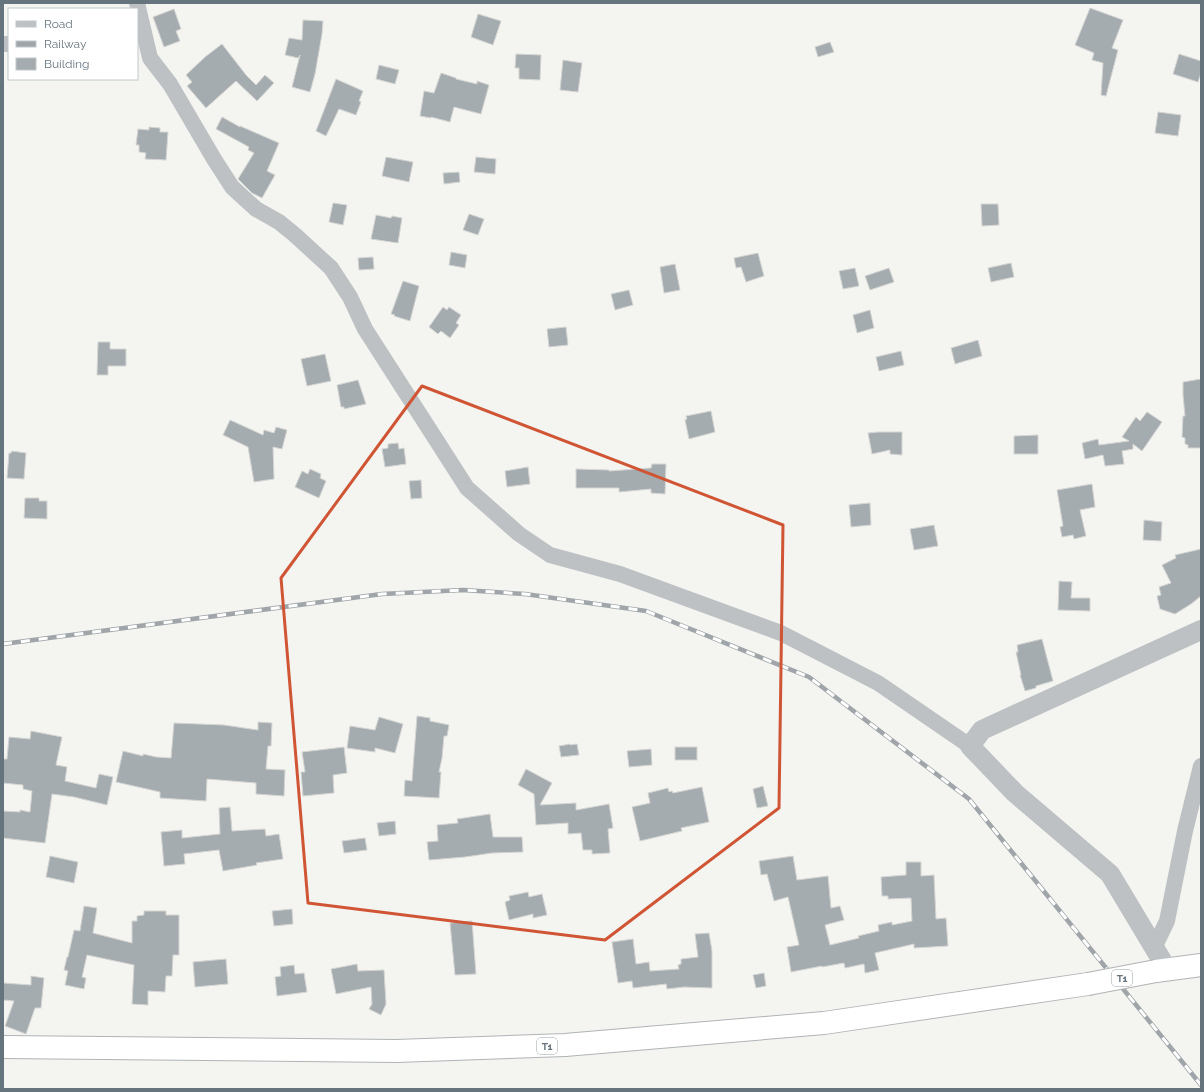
<svg xmlns="http://www.w3.org/2000/svg" width="1204" height="1092" font-family="Raleway,sans-serif">
	<rect width="100%" height="100%" fill="#f4f4f0"/>
	<g fill="#a4acb0" stroke="#d5d5d3">
		<path d="M 1090,8 L 1123,20 L 1112,48 L 1118,50 L 1106,96 L 1101,95 L 1103,63 L 1092,60 L 1094,53 L 1075,45 Z"/>
		<path d="M 174,9 L 181,29 L 176,31 L 180,41 L 164,47 L 153,17 Z"/>
		<path d="M 478,14 L 501,21 L 493,45 L 471,37 Z"/>
		<path d="M 303,20 L 323,21 L 322,34 L 315,74 L 310,92 L 292,87 L 300,55 L 298,58 L 285,55 L 289,38 L 302,40 Z"/>
		<path d="M 830,42 L 834,52 L 818,57 L 815,47 Z"/>
		<path d="M 222,44 L 246,75 L 256,85 L 265,75 L 274,83 L 257,101 L 236,81 L 206,108 L 187,86 L 192,82 L 186,75 L 205,57 Z"/>
		<path d="M 516,54 L 541,55 L 540,80 L 519,79 L 519,68 L 515,68 Z"/>
		<path d="M 1179,54 L 1201,61 L 1201,73 L 1198,82 L 1173,74 Z"/>
		<path d="M 563,60 L 582,63 L 578,92 L 560,90 Z"/>
		<path d="M 379,65 L 399,70 L 395,84 L 376,79 Z"/>
		<path d="M 441,73 L 456,78 L 456,79 L 477,84 L 477,81 L 489,85 L 481,114 L 454,107 L 450,122 L 431,117 L 431,118 L 420,116 L 424,91 L 434,93 Z"/>
		<path d="M 336,79 L 363,91 L 359,101 L 361,102 L 356,115 L 339,109 L 326,136 L 316,131 Z"/>
		<path d="M 1158,112 L 1181,115 L 1178,136 L 1155,133 Z"/>
		<path d="M 222,117 L 240,127 L 240,126 L 279,143 L 267,171 L 275,175 L 262,198 L 252,193 L 238,179 L 254,153 L 248,150 L 249,147 L 216,129 Z"/>
		<path d="M 149,127 L 160,128 L 160,132 L 168,132 L 166,160 L 145,159 L 146,153 L 139,152 L 139,145 L 136,145 L 138,129 L 149,130 Z"/>
		<path d="M 386,157 L 413,162 L 409,182 L 382,176 Z"/>
		<path d="M 476,157 L 496,159 L 495,174 L 474,172 Z"/>
		<path d="M 459,172 L 460,182 L 444,184 L 443,173 Z"/>
		<path d="M 333,203 L 347,205 L 343,225 L 329,222 Z"/>
		<path d="M 981,204 L 998,204 L 999,225 L 982,226 Z"/>
		<path d="M 469,214 L 484,219 L 478,235 L 463,230 Z"/>
		<path d="M 376,215 L 391,218 L 392,216 L 402,218 L 398,243 L 371,239 Z"/>
		<path d="M 451,252 L 467,255 L 465,268 L 449,265 Z"/>
		<path d="M 758,253 L 764,276 L 746,282 L 741,267 L 736,268 L 734,258 Z"/>
		<path d="M 373,257 L 374,269 L 359,270 L 358,258 Z"/>
		<path d="M 1011,263 L 1014,277 L 991,282 L 988,268 Z"/>
		<path d="M 675,264 L 680,290 L 664,293 L 660,267 Z"/>
		<path d="M 855,268 L 859,286 L 843,289 L 839,271 Z"/>
		<path d="M 889,268 L 894,282 L 870,290 L 865,276 Z"/>
		<path d="M 403,281 L 419,286 L 410,321 L 394,316 L 395,315 L 391,314 Z"/>
		<path d="M 629,290 L 633,305 L 615,310 L 611,294 Z"/>
		<path d="M 443,307 L 447,310 L 449,307 L 461,315 L 456,323 L 459,325 L 450,338 L 441,331 L 438,334 L 429,327 Z"/>
		<path d="M 870,310 L 874,328 L 857,333 L 853,315 Z"/>
		<path d="M 566,327 L 568,345 L 549,347 L 547,329 Z"/>
		<path d="M 978,340 L 982,356 L 955,364 L 951,348 Z"/>
		<path d="M 98,342 L 110,342 L 110,349 L 126,349 L 126,366 L 108,366 L 108,375 L 97,375 Z"/>
		<path d="M 901,351 L 904,365 L 879,371 L 876,357 Z"/>
		<path d="M 325,354 L 331,381 L 307,386 L 301,359 Z"/>
		<path d="M 1201,379 L 1201,448 L 1188,448 L 1188,445 L 1185,444 L 1185,438 L 1182,437 L 1183,416 L 1185,416 L 1183,395 L 1183,382 Z"/>
		<path d="M 358,380 L 366,404 L 344,409 L 344,407 L 341,407 L 337,385 Z"/>
		<path d="M 711,411 L 715,432 L 689,439 L 685,420 L 687,419 L 686,416 Z"/>
		<path d="M 1147,412 L 1162,422 L 1142,451 L 1133,444 L 1133,449 L 1122,451 L 1124,464 L 1105,466 L 1103,455 L 1085,459 L 1082,443 L 1098,439 L 1099,445 L 1129,441 L 1122,437 L 1136,417 L 1140,421 Z"/>
		<path d="M 230,420 L 263,435 L 264,430 L 274,433 L 276,427 L 287,430 L 282,449 L 273,447 L 274,479 L 254,482 L 248,447 L 223,435 Z"/>
		<path d="M 879,432 L 902,432 L 902,455 L 890,454 L 890,450 L 872,454 L 868,433 Z"/>
		<path d="M 1038,435 L 1038,454 L 1014,454 L 1014,436 Z"/>
		<path d="M 398,443 L 399,449 L 404,448 L 406,464 L 385,467 L 382,449 L 388,448 L 388,444 Z"/>
		<path d="M 12,451 L 26,453 L 24,479 L 7,478 L 9,453 L 11,453 Z"/>
		<path d="M 652,464 L 666,464 L 665,494 L 651,493 L 651,489 L 619,492 L 619,488 L 576,488 L 576,469 L 609,470 L 609,471 L 651,468 Z"/>
		<path d="M 528,467 L 530,484 L 507,487 L 505,471 Z"/>
		<path d="M 310,469 L 321,474 L 320,478 L 326,481 L 319,498 L 295,487 L 302,471 L 308,474 Z"/>
		<path d="M 421,480 L 422,498 L 411,499 L 409,481 Z"/>
		<path d="M 1092,484 L 1095,507 L 1080,510 L 1086,536 L 1074,539 L 1073,535 L 1062,537 L 1060,527 L 1063,526 L 1057,490 Z"/>
		<path d="M 25,498 L 39,498 L 39,501 L 47,501 L 47,519 L 24,518 Z"/>
		<path d="M 870,503 L 871,525 L 851,527 L 849,505 Z"/>
		<path d="M 1144,520 L 1162,522 L 1161,541 L 1143,540 Z"/>
		<path d="M 934,525 L 938,546 L 914,550 L 910,529 Z"/>
		<path d="M 1201,549 L 1201,596 L 1191,604 L 1175,614 L 1160,609 L 1157,596 L 1161,595 L 1159,587 L 1171,583 L 1162,565 L 1176,558 L 1175,555 Z"/>
		<path d="M 1059,581 L 1072,582 L 1071,598 L 1090,598 L 1090,611 L 1058,610 Z"/>
		<path d="M 1042,639 L 1053,681 L 1036,686 L 1036,688 L 1025,691 L 1020,675 L 1021,675 L 1016,652 L 1018,652 L 1017,645 Z"/>
		<path d="M 417,716 L 430,718 L 430,721 L 449,725 L 447,736 L 444,736 L 442,758 L 439,772 L 441,772 L 439,798 L 404,796 L 405,780 L 412,781 Z"/>
		<path d="M 379,717 L 403,724 L 395,753 L 375,748 L 375,752 L 347,748 L 350,726 L 375,730 Z"/>
		<path d="M 258,722 L 272,723 L 271,746 L 268,746 L 266,769 L 285,770 L 284,796 L 256,794 L 256,783 L 207,779 L 206,801 L 160,798 L 160,792 L 116,782 L 123,751 L 143,756 L 143,754 L 156,757 L 171,758 L 174,723 L 224,725 L 258,730 Z"/>
		<path d="M 31,731 L 62,737 L 56,765 L 67,767 L 65,781 L 96,788 L 99,774 L 113,777 L 107,805 L 74,797 L 52,794 L 45,843 L 3,838 L 3,811 L 20,812 L 20,810 L 30,812 L 32,791 L 23,789 L 23,785 L 3,783 L 3,759 L 7,759 L 9,737 L 30,739 Z"/>
		<path d="M 570,744 L 570,745 L 577,744 L 579,755 L 561,757 L 559,746 Z"/>
		<path d="M 344,747 L 347,773 L 333,775 L 334,793 L 303,796 L 301,772 L 305,772 L 302,752 Z"/>
		<rect x="675" y="747" width="22" height="13"/>
		<path d="M 651,749 L 652,765 L 629,767 L 627,751 Z"/>
		<path d="M 526,769 L 552,783 L 540,805 L 576,803 L 576,810 L 609,804 L 613,828 L 608,829 L 610,853 L 592,854 L 592,850 L 583,850 L 581,833 L 568,834 L 568,823 L 536,825 L 534,794 L 518,785 Z"/>
		<path d="M 763,786 L 768,806 L 757,808 L 753,789 Z"/>
		<path d="M 702,787 L 709,822 L 681,828 L 682,831 L 640,841 L 632,807 L 650,803 L 648,793 L 668,788 L 669,792 L 672,791 L 673,793 Z"/>
		<path d="M 230,807 L 232,831 L 265,829 L 266,836 L 279,834 L 283,859 L 256,863 L 257,865 L 223,871 L 219,850 L 184,854 L 185,864 L 164,866 L 161,832 L 182,830 L 182,838 L 220,834 L 219,808 Z"/>
		<path d="M 490,814 L 493,837 L 522,837 L 523,852 L 492,853 L 465,857 L 429,860 L 427,842 L 438,841 L 437,825 L 458,823 L 457,819 Z"/>
		<path d="M 395,821 L 396,834 L 379,836 L 377,823 Z"/>
		<path d="M 365,838 L 367,850 L 344,853 L 342,841 Z"/>
		<path d="M 50,856 L 78,862 L 74,883 L 46,877 Z"/>
		<path d="M 793,856 L 797,880 L 828,876 L 831,908 L 840,906 L 844,920 L 825,925 L 830,945 L 859,938 L 858,936 L 879,931 L 878,925 L 892,922 L 892,925 L 912,921 L 911,898 L 888,899 L 888,896 L 882,896 L 881,877 L 906,875 L 906,862 L 921,862 L 921,876 L 934,875 L 936,919 L 946,918 L 948,946 L 914,948 L 914,944 L 875,953 L 879,970 L 865,973 L 864,964 L 845,968 L 844,963 L 822,967 L 822,966 L 791,972 L 787,947 L 799,945 L 788,897 L 774,901 L 767,874 L 761,875 L 759,861 Z"/>
		<path d="M 528,892 L 529,897 L 542,894 L 547,915 L 533,918 L 533,914 L 509,920 L 505,902 L 510,900 L 509,896 Z"/>
		<path d="M 84,906 L 97,908 L 93,933 L 132,943 L 132,921 L 137,921 L 137,916 L 144,915 L 144,911 L 166,911 L 166,915 L 179,915 L 179,955 L 173,955 L 172,976 L 166,976 L 165,992 L 148,991 L 148,1005 L 132,1004 L 134,965 L 87,955 L 82,977 L 86,978 L 84,989 L 65,985 L 68,971 L 64,970 L 67,957 L 68,957 L 74,930 L 80,931 Z"/>
		<path d="M 292,909 L 293,924 L 274,926 L 272,911 Z"/>
		<path d="M 472,921 L 476,974 L 455,975 L 450,923 Z"/>
		<path d="M 709,933 L 712,951 L 712,988 L 684,987 L 667,989 L 666,984 L 633,988 L 632,981 L 618,983 L 612,942 L 633,939 L 636,964 L 649,962 L 650,971 L 679,969 L 678,965 L 681,964 L 681,959 L 698,957 L 695,934 Z"/>
		<path d="M 226,959 L 228,984 L 195,987 L 193,962 Z"/>
		<path d="M 357,964 L 358,971 L 384,970 L 386,1004 L 381,1015 L 369,1009 L 372,1004 L 371,987 L 336,994 L 331,969 Z"/>
		<path d="M 294,965 L 295,974 L 304,973 L 307,992 L 277,996 L 275,977 L 281,976 L 280,967 Z"/>
		<path d="M 764,973 L 766,986 L 756,988 L 753,975 Z"/>
		<path d="M 31,976 L 44,978 L 41,1008 L 35,1008 L 26,1034 L 5,1026 L 14,1001 L 3,1000 L 3,983 L 31,985 Z"/>
	</g>
	<g fill="none" stroke-linecap="round" stroke-linejoin="round">
		<defs>
			<g id="trunk">
				<path d="M 1156,971 L 1201,965"/>
				<path d="M 3,1047 L 396,1051 L 565,1045 L 824,1023 L 1088,984"/>
			</g>
		</defs>
		<use href="#trunk" stroke="#b0b4b6" stroke-width="24"/>
		<g stroke="#bdc1c4" stroke-width="16">
			<path d="M 137,3 L 150,58 L 170,84 L 214,159 L 232,187 L 256,209 L 279,222 L 295,235 L 331,268 L 350,297 L 365,329 L 467,488 L 519,534 L 550,555 L 620,574 L 781,633 L 878,683 L 970,746"/>
			<path d="M 3,44 L 9,44"/>
			<path d="M 1154,948 L 1167,921 L 1185,831 L 1201,766"/>
		</g>
		<path stroke="#bdc1c4" stroke-width="20" d="M 1167,969 L 1110,874 L 1015,793 L 970,746 L 982,730 L 1201,630"/>
		<use href="#trunk" stroke="#fff" stroke-width="22"/>
		<defs>
			<path id="rail" d="M 3,644 L 382,594 L 463,590 L 525,594 L 646,611 L 809,677 L 969,799 L 1201,1085"/>
		</defs>
		<use href="#rail" stroke="#9fa5a9" stroke-width="4.5"/>
		<use href="#rail" stroke="#fff" stroke-width="3" stroke-dasharray="9" stroke-linecap="butt"/>
		<defs>
			<path id="trunk-bridge" d="M 1088,984 L 1156,971"/>
		</defs>
		<use href="#trunk-bridge" stroke="#b0b4b6" stroke-width="24" stroke-linecap="butt"/>
		<use href="#trunk-bridge" stroke="#fff" stroke-width="22"/>
	</g>
	<path fill="none" stroke="#d05534" stroke-width="3" stroke-linejoin="round" d="M 422,386 L 783,525 L 779,808 L 605,940 L 308,903 L 281,578 Z"/>
	<g text-anchor="middle" dominant-baseline="central" stroke-width="4" stroke-linejoin="round" paint-order="stroke">
		<g fill="#fff" stroke="#949ea5" stroke-width="1">
			<rect x="1112" y="970" width="20" height="16" rx="3"/>
			<rect x="537" y="1038" width="20" height="16" rx="3"/>
		</g>
		<g font-size="10" font-weight="bold" fill="#66747e">
			<text x="1122" y="978">T1</text>
			<text x="547" y="1046">T1</text>
		</g>
	</g>
	<rect width="1204" height="1092" fill="none" stroke="#66747e" stroke-width="8"/>
	<rect x="8" y="8" width="130" height="72" fill="#ffffff" stroke="#c2c7cb"/>
	<rect x="16" y="21" width="20" height="6" fill="#bdc1c4" stroke="#c2c7cb"/>
	<text x="44" y="28" font-size="12" fill="#66747e">Road</text>
	<rect x="16" y="41" width="20" height="6" fill="#9fa5a9" stroke="#c2c7cb"/>
	<text x="44" y="48" font-size="12" fill="#66747e">Railway</text>
	<rect x="16" y="58" width="20" height="12" fill="#a4acb0" stroke="#c2c7cb"/>
	<text x="44" y="68" font-size="12" fill="#66747e">Building</text>
</svg>
